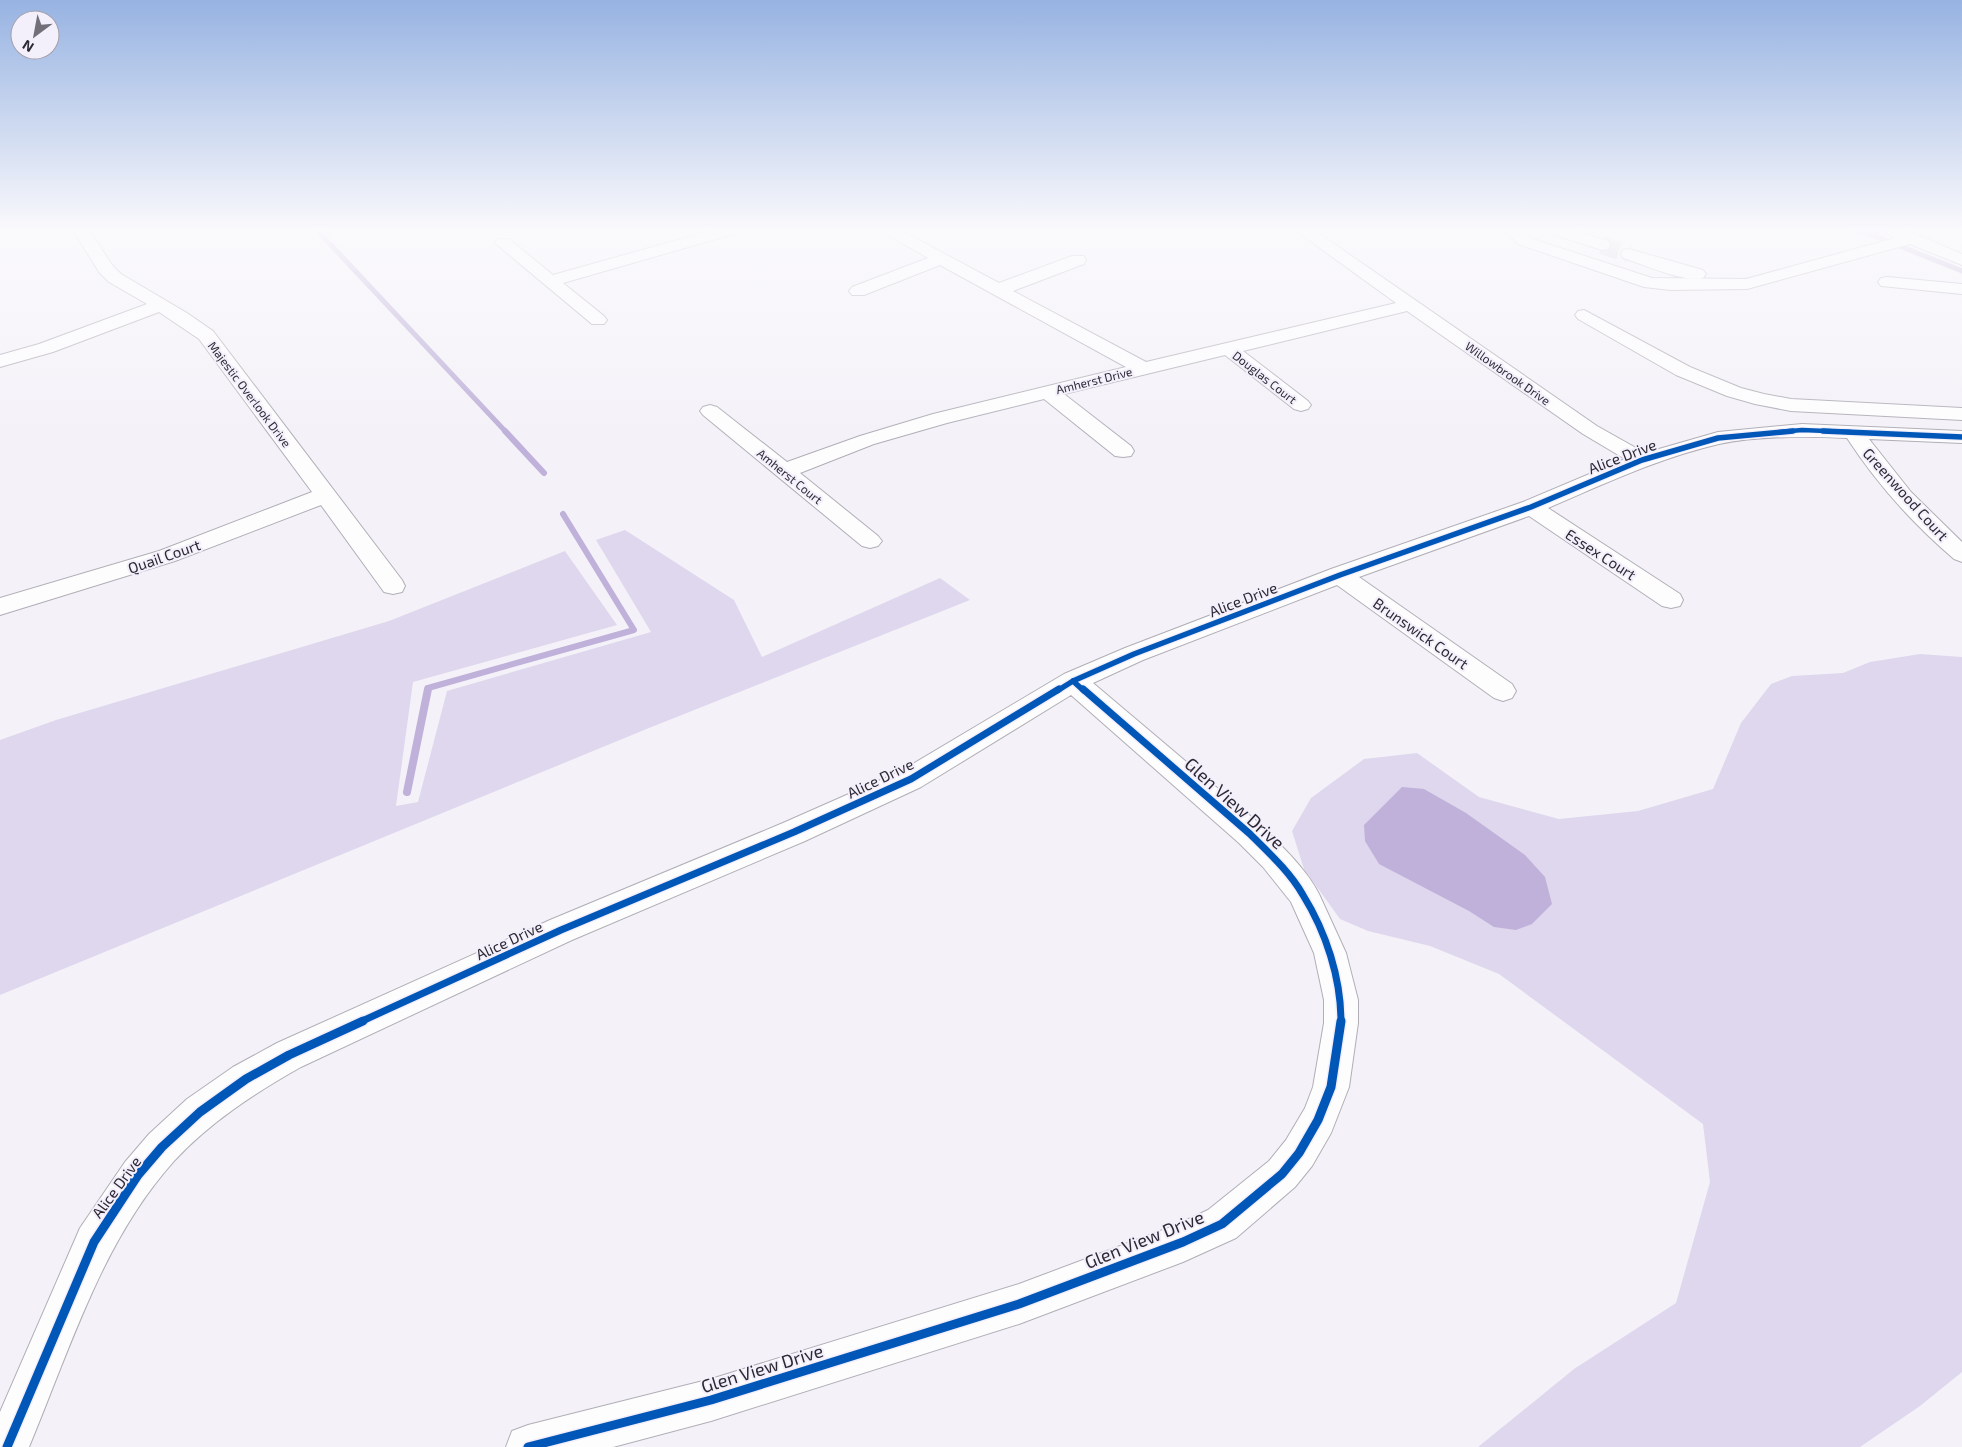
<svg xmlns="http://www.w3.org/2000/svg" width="1962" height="1447" font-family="'Exo 2',sans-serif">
	<rect width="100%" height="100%" fill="#f4f2f8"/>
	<g fill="#dfd7ed">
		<path d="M 625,530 L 734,600 L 762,657 L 940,578 L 970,600 L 649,728 L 0,995 L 0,740 L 56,720 L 389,621 L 565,551 L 617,625 L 413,682 L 396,806 L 418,802 L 447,691 L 651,632 L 596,540 Z"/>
		<path d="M 1920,654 L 1962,657 L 1962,1372 L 1920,1406 L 1860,1447 L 1478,1447 L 1574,1369 L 1676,1303 L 1710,1182 L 1703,1124 L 1499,974 L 1430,946 L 1368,931 L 1340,919 L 1304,869 L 1292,831 L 1311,798 L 1364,759 L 1417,753 L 1479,797 L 1559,819 L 1638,811 L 1713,789 L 1741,723 L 1771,684 L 1792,676 L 1843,673 L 1870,662 Z"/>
	</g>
	<path fill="#bfb1d9" d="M 1402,787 L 1424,789 L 1466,813 L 1525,855 L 1545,877 L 1552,904 L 1532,924 L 1516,930 L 1494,927 L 1469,911 L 1379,864 L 1365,841 L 1364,825 Z"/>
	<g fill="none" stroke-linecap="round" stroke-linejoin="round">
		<g stroke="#bfb1d9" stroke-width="5">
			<path d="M 317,230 L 506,432"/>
			<path d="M 1851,230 L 1867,233 L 1883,230"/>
			<path d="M 1867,233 L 1962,271"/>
		</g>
		<g stroke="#bfb1d9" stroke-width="6">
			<path d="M 505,431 L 544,473"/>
			<path d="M 427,691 L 428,688 L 634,630 L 563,514"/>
		</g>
		<path stroke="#bfb1d9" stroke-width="8" d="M 407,792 L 428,689"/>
		<path stroke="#cccad1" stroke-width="18" stroke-dasharray="18 9" stroke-linecap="butt" d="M 1602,245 L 1629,254"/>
		<defs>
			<g id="minor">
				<path d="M 73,230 L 89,230 L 112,265 L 121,274 L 187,313 L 213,331 L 402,580 L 405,586 L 402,592 L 393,594 L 384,592 L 321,505 L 175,561 L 0,615 L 0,598 L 159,551 L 312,492 L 199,339 L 159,312 L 53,352 L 0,367 L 0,355 L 39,344 L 147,304 L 109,282 L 99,272 Z"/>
				<path d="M 713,230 L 739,230 L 737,233 L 563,283 L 604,316 L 607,320 L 604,324 L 592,324 L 495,243 L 497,239 L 509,239 L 553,275 Z"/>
				<path d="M 880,230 L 900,230 L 999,283 L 1072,256 L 1084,256 L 1086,260 L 1084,264 L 1013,291 L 1146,362 L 1396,303 L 1295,230 L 1314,230 L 1597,426 L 1645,453 L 1718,432 L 1802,424 L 1962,431 L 1962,443 L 1869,439 L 1911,492 L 1962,542 L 1962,562 L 1954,559 C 1913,524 1877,484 1847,438 C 1807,436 1758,436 1719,444 C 1659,458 1604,484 1548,508 L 1680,594 L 1683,600 L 1680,606 L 1671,608 L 1662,606 L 1529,516 L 1359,577 L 1512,684 L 1516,691 L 1512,698 L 1503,701 L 1494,698 L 1337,585 L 1143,660 L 1093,683 L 1261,825 C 1281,846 1306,868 1319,894 L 1346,953 L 1358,1000 L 1358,1023 L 1349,1087 L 1331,1133 L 1312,1166 L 1295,1187 L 1236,1238 L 1183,1262 L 1019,1324 L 711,1421 L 613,1447 L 506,1447 L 512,1431 L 528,1425 L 711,1379 L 1019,1284 L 1176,1225 L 1208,1210 L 1269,1161 L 1286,1140 L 1305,1108 L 1313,1087 L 1324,1023 L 1324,1000 L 1314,953 L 1291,902 L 1263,867 L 1239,843 L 1071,695 L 921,787 L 805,841 L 572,940 L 301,1067 C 255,1093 210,1122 174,1161 C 102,1241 70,1349 29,1447 L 0,1447 L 0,1412 L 80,1228 L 125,1162 L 149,1134 L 187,1099 L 233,1067 L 277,1043 L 550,920 L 783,823 L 901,771 L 1064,674 L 1125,648 L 1331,569 L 1523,502 L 1625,459 L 1583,434 L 1407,311 L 1243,351 L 1308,401 L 1311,405 L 1308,409 L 1301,411 L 1294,409 L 1225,355 L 1064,394 L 1131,446 L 1134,451 L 1131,456 L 1123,457 L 1115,456 L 1044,399 L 947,423 L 874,444 L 800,473 L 878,536 L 882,541 L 878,546 L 870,548 L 862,546 L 703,415 L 700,411 L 703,407 L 710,405 L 717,407 L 787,462 L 860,436 L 933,414 L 1126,367 L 940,265 L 864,295 L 852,295 L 849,291 L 852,287 L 928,258 Z"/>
				<path d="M 1511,230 L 1527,230 L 1525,233 L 1530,238 L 1652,278 L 1746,279 L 1895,238 L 1888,234 L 1887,230 L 1906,230 L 1962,254 L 1962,265 L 1910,244 L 1747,289 L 1671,290 L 1644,287 L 1518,244 L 1508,234 Z"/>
				<path d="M 1547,230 L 1572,230 L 1608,241 L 1610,245 L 1608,249 L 1602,250 L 1549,233 Z"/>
				<path d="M 1629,249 L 1703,270 L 1706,274 L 1703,278 C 1683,283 1643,264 1623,258 L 1621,254 L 1623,250 Z"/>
				<path d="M 1887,277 L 1962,284 L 1962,294 L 1881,286 L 1878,282 L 1881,278 Z"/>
				<path d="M 1584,310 L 1690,367 L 1741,388 L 1764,394 L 1791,399 L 1962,408 L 1962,420 L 1791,411 L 1755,404 L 1727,396 L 1676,375 L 1578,319 L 1575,315 L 1578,311 Z"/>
			</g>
		</defs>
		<use href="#minor" stroke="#b1aeb7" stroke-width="2"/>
		<use href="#minor" fill="#fdfdfe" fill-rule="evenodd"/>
		<defs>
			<path id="cycleway-far3" d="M 1779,432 L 1802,430 L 1851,432"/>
			<g id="cycleway-far2">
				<path d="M 1823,431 L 1962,437"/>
				<path d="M 1073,681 L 1084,691"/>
				<path d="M 1057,691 L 1073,681 L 1134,654 L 1340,575 L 1531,507 L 1642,460 L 1718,438 L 1793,431"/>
			</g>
			<g id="cycleway-far1">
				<path d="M 1083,689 L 1250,834 C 1268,852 1290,872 1303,895 C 1326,932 1341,978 1341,1022"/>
				<path d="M 360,1022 L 561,930 L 794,832 L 911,779 L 1059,689"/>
			</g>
			<g id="cycleway">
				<path d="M 7,1447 L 94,1242 L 138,1175 L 162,1147 L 200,1112 L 246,1079 L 289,1055 L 363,1021"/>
				<path d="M 528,1447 L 711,1400 L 1019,1304 L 1183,1242 L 1222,1224 L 1282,1174 L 1299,1153 L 1318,1120 L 1331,1087 L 1341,1021"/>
			</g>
		</defs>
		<use href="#cycleway-far3" stroke="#f3effb" stroke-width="6"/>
		<use href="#cycleway-far2" stroke="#f3effb" stroke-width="8"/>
		<use href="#cycleway-far1" stroke="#f3effb" stroke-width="10"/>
		<use href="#cycleway" stroke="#f3effb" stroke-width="12"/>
		<use href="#cycleway-far3" stroke="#0057b8" stroke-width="4.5"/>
		<use href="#cycleway-far2" stroke="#0057b8" stroke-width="5.5"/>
		<use href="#cycleway-far1" stroke="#0057b8" stroke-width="7"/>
		<use href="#cycleway" stroke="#0057b8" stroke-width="9"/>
	</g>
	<linearGradient id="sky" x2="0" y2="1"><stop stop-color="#97b3e2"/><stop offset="0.53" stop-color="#faf9fc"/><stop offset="1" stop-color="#faf9fc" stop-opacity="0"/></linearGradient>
	<rect width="1962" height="433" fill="url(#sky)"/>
	<g text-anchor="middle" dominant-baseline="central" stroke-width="4" stroke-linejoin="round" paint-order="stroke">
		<g font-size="12" fill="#2d2934" stroke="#f3effb">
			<text transform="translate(1508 373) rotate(35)">Willowbrook Drive</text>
			<text transform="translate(1265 377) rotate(38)">Douglas Court</text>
			<text transform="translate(1094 380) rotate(-14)">Amherst Drive</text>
			<text transform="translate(250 394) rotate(53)">Majestic Overlook Drive</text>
			<text transform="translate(790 476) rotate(39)">Amherst Court</text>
		</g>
		<g font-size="15" fill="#2d2934" stroke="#f3effb">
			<text transform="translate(1622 456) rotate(-21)">Alice Drive</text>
			<text transform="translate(1906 494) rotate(48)">Greenwood Court</text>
			<text transform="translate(1601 554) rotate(33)">Essex Court</text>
			<text transform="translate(164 556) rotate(-19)">Quail Court</text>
			<text transform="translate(1243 599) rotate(-21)">Alice Drive</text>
			<text transform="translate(1421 633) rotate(35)">Brunswick Court</text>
			<text transform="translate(880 778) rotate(-26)">Alice Drive</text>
			<text transform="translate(509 940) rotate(-25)">Alice Drive</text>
			<text transform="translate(116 1187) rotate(-54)">Alice Drive</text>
		</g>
		<g font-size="18" fill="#2d2934" stroke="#f3effb">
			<text transform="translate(1235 803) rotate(42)">Glen View Drive</text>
			<text transform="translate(1144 1239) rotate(-22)">Glen View Drive</text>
			<text transform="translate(762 1368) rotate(-17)">Glen View Drive</text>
		</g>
	</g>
	<g transform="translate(35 35) rotate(212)"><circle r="24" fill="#f3effb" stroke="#a4a0ab"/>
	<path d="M0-4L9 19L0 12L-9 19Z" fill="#736f79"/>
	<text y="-8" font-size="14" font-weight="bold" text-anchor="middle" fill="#2d2934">N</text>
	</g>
</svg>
